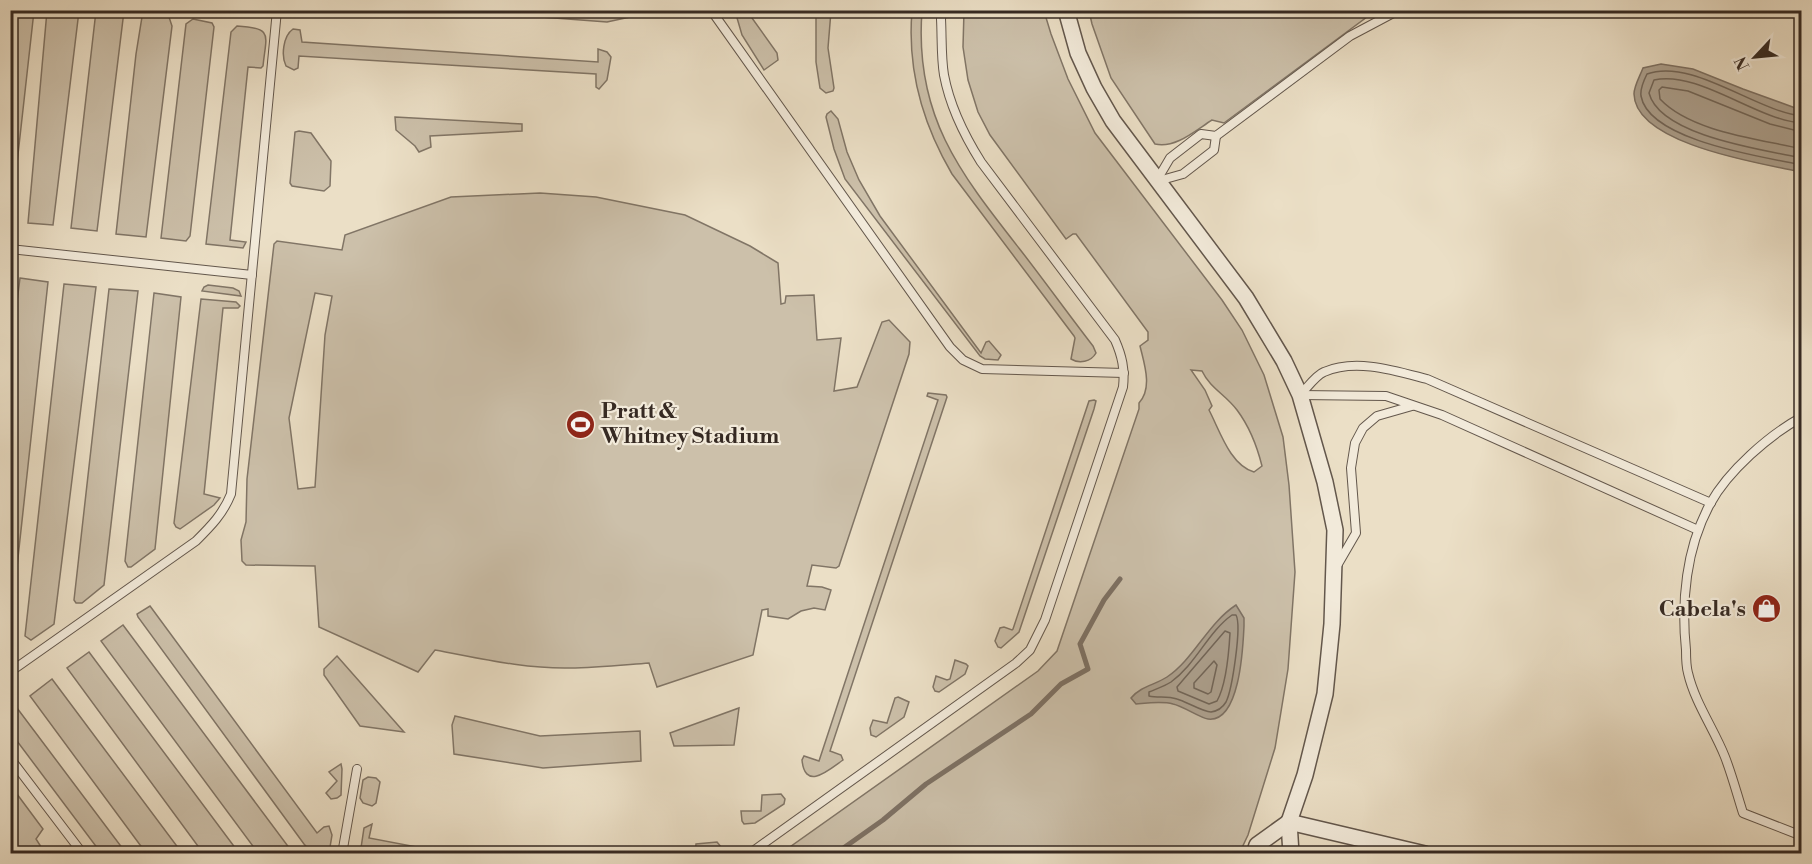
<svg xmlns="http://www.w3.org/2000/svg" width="1812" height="864" font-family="'Libre Bodoni',serif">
	<rect width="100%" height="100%" fill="#ebdfc6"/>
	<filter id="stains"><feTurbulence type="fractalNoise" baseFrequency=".00333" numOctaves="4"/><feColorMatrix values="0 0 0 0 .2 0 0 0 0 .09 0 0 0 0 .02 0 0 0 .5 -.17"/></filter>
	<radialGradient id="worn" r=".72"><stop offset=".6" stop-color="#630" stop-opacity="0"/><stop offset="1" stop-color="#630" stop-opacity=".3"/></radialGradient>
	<g fill="#ccc0aa" stroke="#817566" stroke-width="1.5" fill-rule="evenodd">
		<path d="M 11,10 L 34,11 L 11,217 L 10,11 Z"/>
		<path d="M 47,11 L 79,11 L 53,225 L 28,223 Z"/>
		<path d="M 96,11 L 124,11 L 97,231 L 71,228 Z"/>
		<path d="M 149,11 L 169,17 L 172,26 L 146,237 L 116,234 L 136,54 L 142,17 Z"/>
		<path d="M 461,11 L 642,11 L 630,17 L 607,22 Z"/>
		<path d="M 735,11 L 747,11 L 777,53 L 778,60 L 764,70 L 742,35 Z"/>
		<path d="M 816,11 L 831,11 L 828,48 L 834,88 L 833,91 L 826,93 L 820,88 L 816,62 Z"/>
		<path d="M 912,11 L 922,11 C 914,116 960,173 1022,252 C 1046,283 1069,315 1093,346 L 1096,353 C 1091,362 1079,364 1071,359 L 1075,338 L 1074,336 L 952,174 C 922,123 907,70 912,11 Z"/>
		<path d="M 964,11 L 1044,11 L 1051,34 L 1068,79 L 1095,133 L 1222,300 L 1242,330 L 1264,375 L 1283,437 L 1289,485 L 1295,572 L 1288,669 L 1275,748 L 1248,835 L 1239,854 L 780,854 L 1038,671 L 1057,651 L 1139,409 L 1139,403 C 1153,388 1144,363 1140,346 L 1148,340 L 1148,332 L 1076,234 L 1073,234 L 1066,239 L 990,135 L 978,112 L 968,80 L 963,47 ZM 1191,370 L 1202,371 C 1210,388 1226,395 1237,410 C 1249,426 1257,446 1262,466 L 1254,472 C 1230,465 1220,431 1209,410 L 1212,406 L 1205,390 Z"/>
		<path d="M 1089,11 L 1089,10 L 1375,11 L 1224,123 L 1212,120 C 1196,130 1175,149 1155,144 L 1111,78 L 1092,24 Z"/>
		<path d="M 193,19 L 212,23 L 214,27 L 190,236 L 186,241 L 161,238 L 186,24 Z"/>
		<path d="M 237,26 C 274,28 266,35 263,66 L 261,68 L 248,67 L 230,240 L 246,242 L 243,248 L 206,244 L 231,32 Z"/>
		<path d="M 293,29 L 300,30 L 302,42 L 598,62 L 598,49 L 607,52 L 611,57 L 607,80 L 599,89 L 596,87 L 596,74 L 299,56 L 298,68 L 294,70 L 286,66 C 281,56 283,36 293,29 Z"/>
		<path d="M 831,111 L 838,119 L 847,152 L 859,180 L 880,216 L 981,353 L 986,342 L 989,341 L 1001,355 L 998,360 L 985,359 L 980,356 L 845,179 L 834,149 L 826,117 L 827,114 Z"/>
		<path d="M 395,117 L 522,124 L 522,131 L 430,136 L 431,147 L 419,152 L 415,146 L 396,130 Z"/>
		<path d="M 299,131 L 311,133 L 331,161 L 330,186 L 324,191 L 292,186 L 290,183 L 295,132 Z"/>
		<path d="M 540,193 L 596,197 L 685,215 L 750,246 L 778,263 L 781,304 L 785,303 L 786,296 L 814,295 L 817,340 L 841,338 L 834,391 L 857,387 L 882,322 L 889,320 L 910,342 L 909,354 L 839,566 L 836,568 L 812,565 L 807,586 L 822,587 L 831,590 L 825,610 L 814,608 L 801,611 L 788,619 L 768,616 L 768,609 L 762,610 L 753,655 L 657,687 L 649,663 C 623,665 596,668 570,668 C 524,669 479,658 435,650 L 418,672 L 319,627 L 315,566 L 246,565 L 242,561 L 241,540 L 246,522 L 247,479 L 274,244 L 277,241 L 342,250 L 345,235 L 451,197 ZM 315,293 L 332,296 L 325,335 L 315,487 L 298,489 L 289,418 Z"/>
		<path d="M 20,278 L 48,282 L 11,622 L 10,357 Z"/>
		<path d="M 64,284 L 96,287 L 54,624 L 31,640 L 25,636 Z"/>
		<path d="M 208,285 L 233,288 L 239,291 L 241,296 L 202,291 L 204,287 Z"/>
		<path d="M 109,289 L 138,291 L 104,585 L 82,603 L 76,603 L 74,600 Z"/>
		<path d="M 154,293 L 181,297 L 155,549 L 131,567 L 128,567 L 125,561 Z"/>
		<path d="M 201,299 L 236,302 L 240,306 L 238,308 L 223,308 L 204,494 L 220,498 L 214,505 L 180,529 L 176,527 L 174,523 Z"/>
		<path d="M 928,393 L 946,395 L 947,397 L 830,751 L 841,755 L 843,760 C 830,769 805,792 802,760 L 804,756 L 819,761 L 938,400 L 927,396 Z"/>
		<path d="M 1094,400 L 1096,401 L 1094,409 L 1019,632 L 1001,648 L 998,647 L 995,641 L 1000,628 L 1004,627 L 1012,630 L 1013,629 L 1089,401 Z"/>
		<path d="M 150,606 L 317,833 L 324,827 L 329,826 L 332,835 L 329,853 L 312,853 L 304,844 L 138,617 L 137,614 Z"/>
		<path d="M 123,625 L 293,853 L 258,853 L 101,641 Z"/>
		<path d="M 89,652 L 239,853 L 203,853 L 67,668 Z"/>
		<path d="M 337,656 L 404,732 L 360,726 L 324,675 L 324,669 Z"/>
		<path d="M 955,660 L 966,664 L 968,666 L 965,674 L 939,692 L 935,691 L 933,687 L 936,676 L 947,680 L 950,679 Z"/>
		<path d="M 52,679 L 182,853 L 146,853 L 30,696 Z"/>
		<path d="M 898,697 L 909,702 L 904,717 L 876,737 L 871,735 L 870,728 L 873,720 L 887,723 L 895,698 Z"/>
		<path d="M 11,700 L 126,853 L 101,853 L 11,733 Z"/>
		<path d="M 739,708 L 734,745 L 674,746 L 670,733 Z"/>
		<path d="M 455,716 L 540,736 L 640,731 L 641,761 L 543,768 L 454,754 L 452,725 Z"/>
		<path d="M 341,764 L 342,769 L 341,795 L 337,798 L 331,799 L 326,793 L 337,781 L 329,772 Z"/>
		<path d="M 368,777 L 376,778 L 380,782 L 376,803 L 372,806 L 363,803 L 360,798 L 363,780 Z"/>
		<path d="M 11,786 L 43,829 L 36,839 L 43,850 L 48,853 L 11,853 Z"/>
		<path d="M 781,794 L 785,799 L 784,804 L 755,823 L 744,824 L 742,821 L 741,811 L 761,811 L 762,795 Z"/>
		<path d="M 372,824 L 369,838 L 448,853 L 375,854 L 365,851 L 361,848 L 364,828 Z"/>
		<path d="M 717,842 L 721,847 L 714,853 L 695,853 L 696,844 Z"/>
	</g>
	<g fill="#ada18f" stroke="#7d7164" stroke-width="1.5">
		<path d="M 1661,64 L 1693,69 L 1743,89 L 1801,110 L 1801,172 C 1765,164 1635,145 1634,94 C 1634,86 1640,76 1643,68 Z"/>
		<path d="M 1236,605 L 1244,618 L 1244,626 C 1243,647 1240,723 1208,719 C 1200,718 1183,706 1173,704 C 1162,701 1148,703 1136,704 L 1131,698 C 1141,686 1155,685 1167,677 C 1194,659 1207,624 1236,605 Z"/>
	</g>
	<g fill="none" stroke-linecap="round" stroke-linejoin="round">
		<g stroke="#726659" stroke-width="1.5">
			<path d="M 1802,116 C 1755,111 1693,58 1647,74 C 1644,80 1640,89 1641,96 C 1649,141 1764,157 1802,165"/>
			<path d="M 1802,123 C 1756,120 1699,70 1654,80 L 1649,93 C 1660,136 1764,150 1802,158"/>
			<path d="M 1802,132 L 1770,124 L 1688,91 L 1662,87 L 1659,90 L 1660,99 C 1691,132 1759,139 1802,149"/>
			<path d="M 1232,615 L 1236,615 C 1242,626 1232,690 1226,702 C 1223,707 1218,711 1211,712 C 1203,712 1185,701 1177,699 C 1167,696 1158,698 1149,696 L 1149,692 C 1156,689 1165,686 1171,682 C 1196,664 1208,632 1232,615 Z"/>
			<path d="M 1225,631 L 1230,633 C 1229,651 1226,685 1217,701 L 1209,704 L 1178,691 L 1177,687 Z"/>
			<path d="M 1214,661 L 1217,665 L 1211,692 L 1208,694 L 1194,688 L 1194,683 Z"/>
		</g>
		<path stroke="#7d7164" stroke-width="5" d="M 835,854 L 883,820 L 926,784 L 1031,714 L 1061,684 L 1088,669 L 1080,644 L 1104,600 L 1120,579"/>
		<defs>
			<g id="service">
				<path d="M 711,10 L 950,347 L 963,360 L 982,369 L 1124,373"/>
				<path d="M 1157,180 L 1170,158 L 1201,134 L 1216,136 L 1350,36 L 1399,10"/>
				<path d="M 1158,181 L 1183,174 L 1214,150 L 1216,136"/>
				<path d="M 10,249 L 252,275"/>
				<path d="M 1300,395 C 1307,388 1316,375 1324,372 C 1356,358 1396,371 1427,379 L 1711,503"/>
				<path d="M 1300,395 L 1386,396 L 1442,415 L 1698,530"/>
				<path d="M 1802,417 C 1769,435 1728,471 1710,504 C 1686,548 1681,602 1686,650 C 1686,658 1686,666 1688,673 C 1695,703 1714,729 1725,757 C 1732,775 1737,794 1743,813 L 1802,836"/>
				<path d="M 1338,564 L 1356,533 L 1351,468 L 1355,443 L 1363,428 L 1377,416 L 1412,406"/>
				<path d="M 10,672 L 196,541 C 211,526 223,514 231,494 L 277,10"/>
				<path d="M 10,758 L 83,854"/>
				<path d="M 342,854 L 357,769"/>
				<path d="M 749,854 L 1016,663 L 1030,650 L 1045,620 L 1123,387 C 1125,369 1122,356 1115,340 L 981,162 C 964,135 950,107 944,75 C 941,57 942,37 941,19 L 943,10"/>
			</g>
			<g id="minor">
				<path d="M 1066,10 L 1078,53 L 1094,88 L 1113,121 L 1246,298 L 1284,361 L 1300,395 L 1325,482 L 1335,530 L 1332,624 L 1325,694 L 1305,775 L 1289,822 L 1291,854"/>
				<path d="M 1289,822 L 1425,854"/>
				<path d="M 1254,854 L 1257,845 L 1289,822"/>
			</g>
		</defs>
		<use href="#service" stroke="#63574c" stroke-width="10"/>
		<use href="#minor" stroke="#63574c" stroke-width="18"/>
		<use href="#service" stroke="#f2eada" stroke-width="8"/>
		<use href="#minor" stroke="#f2eada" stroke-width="15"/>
	</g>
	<defs>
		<symbol id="stadium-disc" viewBox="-11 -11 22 22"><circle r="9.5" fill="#8f2418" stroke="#f2eada"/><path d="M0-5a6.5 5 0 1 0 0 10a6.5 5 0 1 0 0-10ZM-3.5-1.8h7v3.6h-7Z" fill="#fff"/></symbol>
		<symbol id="shop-disc" viewBox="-11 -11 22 22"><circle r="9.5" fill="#8f2418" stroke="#f2eada"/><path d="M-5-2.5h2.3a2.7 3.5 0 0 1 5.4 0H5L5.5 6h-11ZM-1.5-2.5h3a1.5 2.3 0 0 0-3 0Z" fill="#fff"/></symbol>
	</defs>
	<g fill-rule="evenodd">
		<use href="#stadium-disc" x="564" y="408" width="33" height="33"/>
		<use href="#shop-disc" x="1750" y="592" width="33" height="33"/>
	</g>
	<g text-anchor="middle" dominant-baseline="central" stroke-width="4.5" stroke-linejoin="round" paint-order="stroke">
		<g font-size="22" font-weight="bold" fill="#362a23" stroke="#f2eada" text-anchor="start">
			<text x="601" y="411">Pratt &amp;<tspan x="601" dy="25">Whitney Stadium</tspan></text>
			<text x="1746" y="609" text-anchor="end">Cabela's</text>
		</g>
	</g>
	<rect width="1812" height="864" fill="none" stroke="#ebdfc6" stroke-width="36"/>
	<rect x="12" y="12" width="1788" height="840" fill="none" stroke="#362a23" stroke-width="3"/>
	<rect x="18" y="18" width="1776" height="828" fill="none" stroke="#362a23" stroke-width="1.5"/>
	<g transform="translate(1755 57) rotate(244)" stroke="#f2eada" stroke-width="4.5" paint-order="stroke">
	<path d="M0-4.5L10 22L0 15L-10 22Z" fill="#362a23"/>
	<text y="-9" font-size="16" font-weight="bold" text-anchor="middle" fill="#362a23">N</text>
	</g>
	<rect width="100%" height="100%" filter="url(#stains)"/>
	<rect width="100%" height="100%" fill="url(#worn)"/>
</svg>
